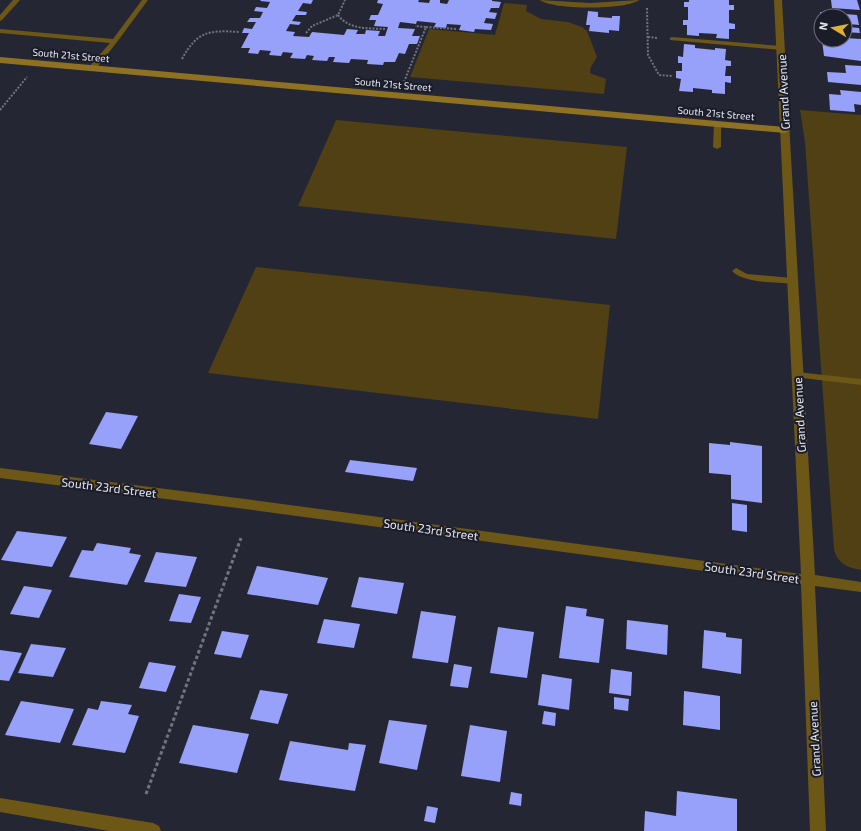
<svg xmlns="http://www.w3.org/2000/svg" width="861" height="831" font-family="'Exo 2',sans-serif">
	<rect width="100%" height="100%" fill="#242633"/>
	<g fill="#504014">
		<path d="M 504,3 L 527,5 L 526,11 L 541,19 L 568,22 L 582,27 L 587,31 L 597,57 L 591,67 L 590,73 L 606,79 L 604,94 L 410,77 L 429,29 L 495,35 Z"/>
		<path d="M 800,110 L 861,115 L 861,570 C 848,568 837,563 834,549 L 805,142 Z"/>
		<path d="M 336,120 L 627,147 L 616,239 L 298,206 Z"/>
		<path d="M 256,267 L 610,305 L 598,419 L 208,373 Z"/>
	</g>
	<g fill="#97a1f9">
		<path d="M 261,0 L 313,0 L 311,4 L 303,3 L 298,11 L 307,12 L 306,15 L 296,15 L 292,21 L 301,22 L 299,25 L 290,24 L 286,31 L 295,32 L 293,36 L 309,37 L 312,32 L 344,35 L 347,29 L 358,30 L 356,34 L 365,34 L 366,30 L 380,31 L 378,36 L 385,36 L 388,27 L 374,26 L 376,20 L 369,20 L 371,15 L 378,15 L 383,4 L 377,3 L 378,0 L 419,0 L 418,2 L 429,3 L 430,0 L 440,0 L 440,3 L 447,4 L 449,0 L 492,0 L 492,1 L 501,2 L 499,8 L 491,8 L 489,12 L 497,13 L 495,19 L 486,18 L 484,23 L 493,24 L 491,30 L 475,29 L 474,32 L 459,30 L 461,25 L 447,24 L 446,28 L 434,27 L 436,23 L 417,21 L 416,24 L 400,22 L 398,28 L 415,29 L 412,36 L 420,36 L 417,44 L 409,44 L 405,54 L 399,53 L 395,62 L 384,62 L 383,65 L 367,64 L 368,60 L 351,59 L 349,63 L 333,62 L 335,57 L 329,57 L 327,61 L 312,60 L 314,56 L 307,55 L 305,59 L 290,58 L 293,53 L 283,52 L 281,56 L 269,55 L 271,51 L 260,50 L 258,54 L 248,53 L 250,48 L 241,48 L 249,33 L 242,33 L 244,28 L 252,29 L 256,22 L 247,22 L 250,18 L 260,18 L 263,12 L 254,11 L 256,7 L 267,8 L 270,2 L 260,1 Z"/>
		<path d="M 689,0 L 729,0 L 729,5 L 734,5 L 734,10 L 729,10 L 729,23 L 735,24 L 735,29 L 729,29 L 729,39 L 716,38 L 717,34 L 699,33 L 699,36 L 687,35 L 687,25 L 683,25 L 683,20 L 688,20 L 688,7 L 684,7 L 684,2 L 689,2 Z"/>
		<path d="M 831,0 L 857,0 L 860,10 L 832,8 Z"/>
		<path d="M 588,11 L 598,12 L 598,17 L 612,18 L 612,16 L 620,16 L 619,31 L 609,30 L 609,33 L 589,31 L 590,25 L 586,25 Z"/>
		<path d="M 820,12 L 857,15 L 859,25 L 849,24 L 849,27 L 859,28 L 860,33 L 845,32 L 845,16 L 821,16 Z"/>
		<path d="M 845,38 L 861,39 L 861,61 L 824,56 L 822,40 L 845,40 Z"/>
		<path d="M 684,44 L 695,45 L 695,48 L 715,50 L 715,48 L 726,49 L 725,60 L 731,61 L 731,66 L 726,66 L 725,76 L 731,76 L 731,83 L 725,82 L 725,94 L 712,93 L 712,90 L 693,88 L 693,92 L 679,91 L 681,79 L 676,78 L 676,71 L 682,71 L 682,63 L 678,63 L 678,56 L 683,57 Z"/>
		<path d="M 845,65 L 861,66 L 861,85 L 828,82 L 827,72 L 846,73 Z"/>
		<path d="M 840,90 L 861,92 L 861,105 L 854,104 L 855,112 L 830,110 L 829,94 L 841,95 Z"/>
		<path d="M 106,412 L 138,416 L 121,449 L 89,444 Z"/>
		<path d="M 730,442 L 762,446 L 762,503 L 731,499 L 731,475 L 709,473 L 709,443 L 730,445 Z"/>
		<path d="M 350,460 L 417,468 L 413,481 L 345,472 Z"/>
		<path d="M 732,503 L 747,505 L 747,532 L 732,530 Z"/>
		<path d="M 17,531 L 67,537 L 52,567 L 1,560 Z"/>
		<path d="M 97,543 L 131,548 L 129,553 L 141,555 L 127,585 L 69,577 L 82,550 L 93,551 Z"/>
		<path d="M 156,552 L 197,557 L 186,587 L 144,582 Z"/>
		<path d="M 257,566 L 328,578 L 318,605 L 247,594 Z"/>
		<path d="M 359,577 L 404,583 L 397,614 L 351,607 Z"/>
		<path d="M 24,586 L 52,590 L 39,618 L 10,614 Z"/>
		<path d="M 179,594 L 201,597 L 191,623 L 169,621 Z"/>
		<path d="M 566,606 L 587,609 L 586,616 L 604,619 L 599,663 L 559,658 Z"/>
		<path d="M 421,611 L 456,616 L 448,663 L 412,658 Z"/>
		<path d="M 324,619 L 360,624 L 354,648 L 317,643 Z"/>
		<path d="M 627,620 L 668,625 L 667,655 L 626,649 Z"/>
		<path d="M 498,627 L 534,632 L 527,678 L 490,673 Z"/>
		<path d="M 704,630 L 726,633 L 726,637 L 742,639 L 741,674 L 702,668 Z"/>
		<path d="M 222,631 L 249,635 L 241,658 L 214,654 Z"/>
		<path d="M 31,644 L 66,648 L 53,677 L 18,673 Z"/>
		<path d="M 0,650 L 22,653 L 9,681 L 0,680 Z"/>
		<path d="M 149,662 L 176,666 L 166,692 L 139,688 Z"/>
		<path d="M 454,664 L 472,667 L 468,688 L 450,686 Z"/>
		<path d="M 611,669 L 632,672 L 631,696 L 609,693 Z"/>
		<path d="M 542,674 L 572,679 L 569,710 L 538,705 Z"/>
		<path d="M 260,690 L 288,694 L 278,724 L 250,719 Z"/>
		<path d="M 684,691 L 720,696 L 720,730 L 683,725 Z"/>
		<path d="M 614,697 L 629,699 L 628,711 L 614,709 Z"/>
		<path d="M 21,701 L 74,709 L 60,743 L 5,735 Z"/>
		<path d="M 101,701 L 132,705 L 128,714 L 139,716 L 125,753 L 72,745 L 88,708 L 98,710 Z"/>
		<path d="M 544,711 L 556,713 L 555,726 L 542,724 Z"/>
		<path d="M 389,720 L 427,725 L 417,770 L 379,763 Z"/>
		<path d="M 193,725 L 249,734 L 237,773 L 179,763 Z"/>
		<path d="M 470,725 L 507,731 L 500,782 L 461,776 Z"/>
		<path d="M 290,741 L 348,750 L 349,743 L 366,745 L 355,791 L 279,780 Z"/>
		<path d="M 677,791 L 737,799 L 737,831 L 644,831 L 645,811 L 676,816 Z"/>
		<path d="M 511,792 L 522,794 L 521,806 L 509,804 Z"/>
		<path d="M 427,806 L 438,808 L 435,823 L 424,821 Z"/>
	</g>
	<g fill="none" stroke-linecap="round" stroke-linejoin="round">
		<g stroke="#71737e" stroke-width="2" stroke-dasharray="2 1.5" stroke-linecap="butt">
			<path d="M 647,8 L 648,55 L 659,75 L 672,76"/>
			<path d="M 338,15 C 349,30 368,28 385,29"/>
			<path d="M 426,27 L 457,29"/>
			<path d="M 306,33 L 312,26 L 338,15 L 345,0"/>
			<path d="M 648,37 L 658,38"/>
			<path d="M 182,59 C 197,31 209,30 239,32"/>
			<path d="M 404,82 L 426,27 L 415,26"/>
			<path d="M 0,110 L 27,77"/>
		</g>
		<path stroke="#71737e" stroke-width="3" stroke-dasharray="3.5 2.5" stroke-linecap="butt" d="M 146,794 L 241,538"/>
		<g fill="#6d5717" fill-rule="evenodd">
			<path d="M 13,0 L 20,0 L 2,20 L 0,21 L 0,15 Z"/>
			<path d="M 142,0 L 148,0 L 117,42 L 95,70 L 92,70 L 88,68 L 110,43 L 0,33 L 0,29 L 113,39 Z"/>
			<path d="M 672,37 L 781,46 L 784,48 L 781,50 L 670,40 L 670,38 Z"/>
			<path d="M 714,123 L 720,123 L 721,125 L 721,147 L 717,149 L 713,147 Z"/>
			<path d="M 736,268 L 747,274 L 792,278 L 796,281 L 792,284 C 776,282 742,283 732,271 Z"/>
			<path d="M 797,372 L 861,379 L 861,385 L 794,377 L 792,375 L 794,373 Z"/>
		</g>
		<g fill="#6d5717" fill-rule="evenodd">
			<path d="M 540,0 L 590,3 L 639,0 C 627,10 552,10 540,0 Z"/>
			<path d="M 774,0 L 782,0 L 815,575 L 861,582 L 861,592 L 815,586 L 826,831 L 810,831 L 801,584 L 253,510 L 0,478 L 0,468 L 253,500 L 801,574 Z"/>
			<path d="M 0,798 L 153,823 L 159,826 L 161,831 L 109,831 L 0,812 Z"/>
		</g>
		<path fill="#8f7221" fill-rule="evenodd" d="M 0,57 L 785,127 L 790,130 L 785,133 L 0,63 Z"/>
	</g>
	<g text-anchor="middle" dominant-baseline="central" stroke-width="4" stroke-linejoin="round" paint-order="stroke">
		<g font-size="10" fill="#e6e8f0" stroke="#1b1c29">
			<text transform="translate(71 55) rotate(5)">South 21st Street</text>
			<text transform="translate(393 84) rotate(5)">South 21st Street</text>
			<text transform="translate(716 113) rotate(5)">South 21st Street</text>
		</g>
		<g font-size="12" fill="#e6e8f0" stroke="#1b1c29">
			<text transform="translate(783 92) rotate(-93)">Grand Avenue</text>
			<text transform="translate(799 415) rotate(-93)">Grand Avenue</text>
			<text transform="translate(109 487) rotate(7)">South 23rd Street</text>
			<text transform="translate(431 529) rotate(8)">South 23rd Street</text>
			<text transform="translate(752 572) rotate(8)">South 23rd Street</text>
			<text transform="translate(814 739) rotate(-93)">Grand Avenue</text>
		</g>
	</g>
	<g transform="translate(833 28) rotate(280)"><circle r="19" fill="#1b1c29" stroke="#6c6e79"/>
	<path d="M0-3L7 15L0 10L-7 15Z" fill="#ddb133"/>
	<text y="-6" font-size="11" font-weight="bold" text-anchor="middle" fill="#e6e8f0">N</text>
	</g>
</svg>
